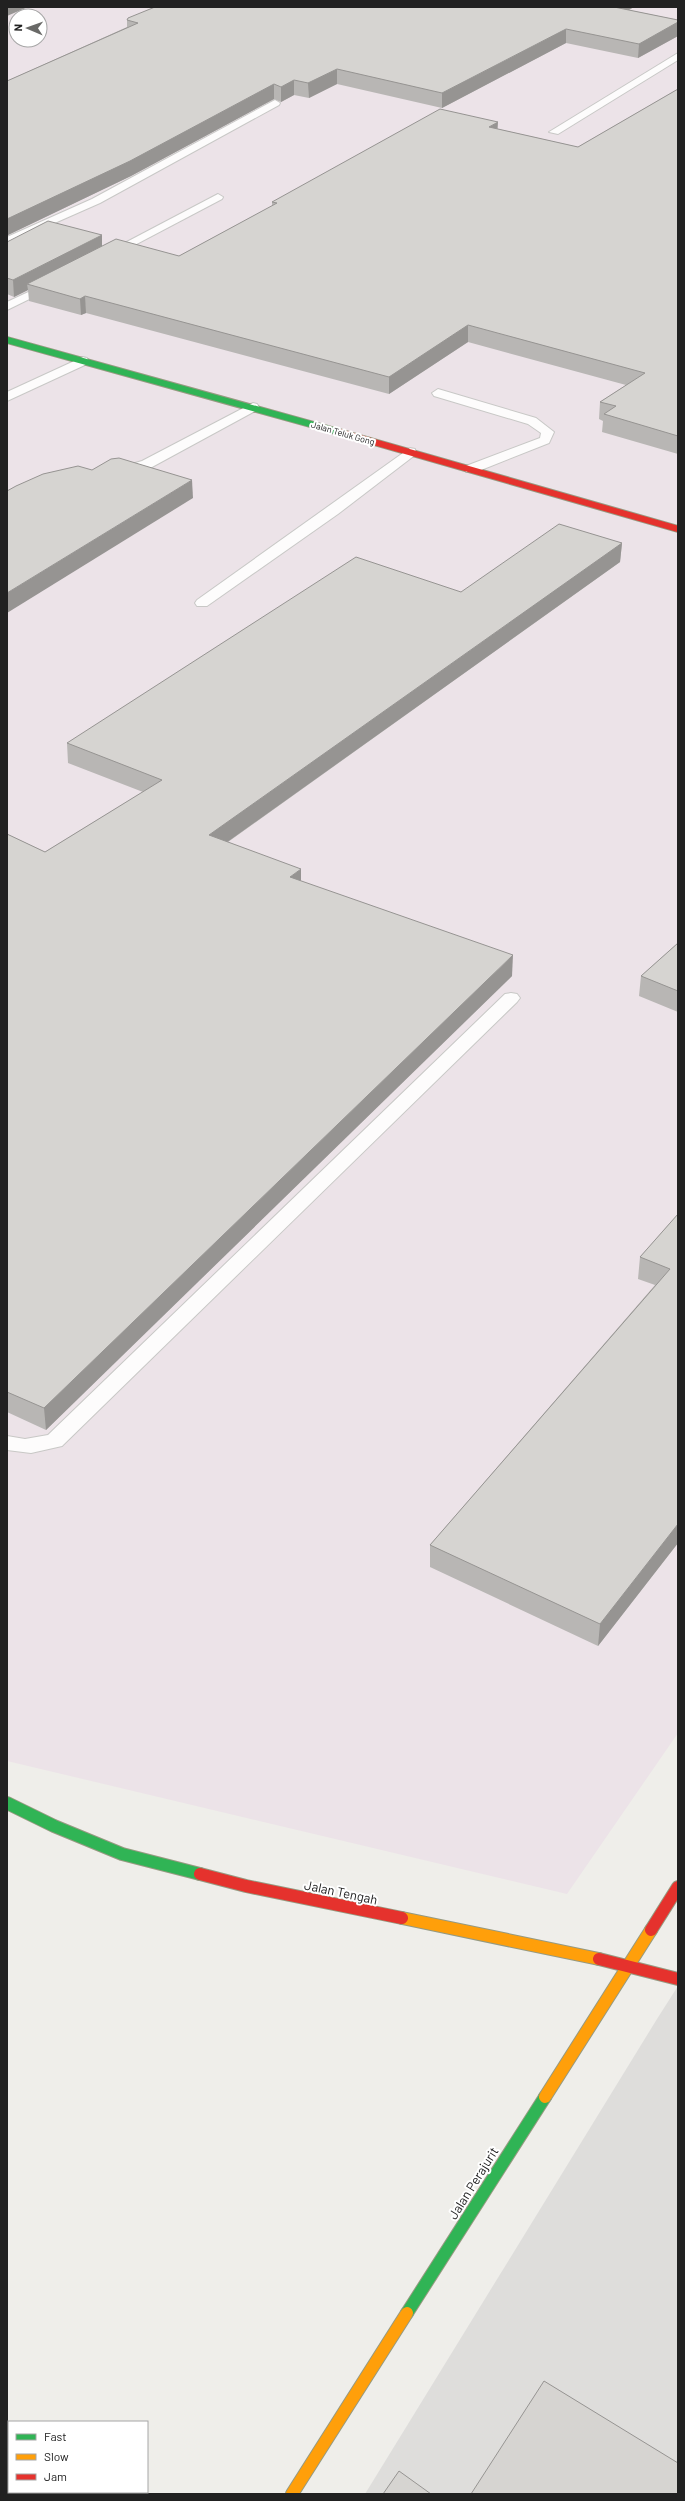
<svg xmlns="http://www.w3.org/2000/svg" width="685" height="2501" font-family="Barlow,sans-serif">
	<rect width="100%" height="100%" fill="#efeeea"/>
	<path fill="#dedddb" d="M 678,1986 L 678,2494 L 365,2494 L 657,2019 Z"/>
	<path fill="#ece3e8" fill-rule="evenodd" d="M 7,7 L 678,7 L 678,1733 L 567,1894 L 7,1761 ZM 16,16 L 40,16 L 40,40 L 16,40 Z"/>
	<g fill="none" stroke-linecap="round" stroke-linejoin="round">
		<defs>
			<g id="lane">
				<path d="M 678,53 L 678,60 L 558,134 L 549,132 Z"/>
				<path d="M 275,100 L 280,103 L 279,105 L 100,203 L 7,244 L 7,237 L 92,199 Z"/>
				<path d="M 218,194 L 223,197 L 222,199 L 112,257 L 108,258 L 102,255 Z"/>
				<path d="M 52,281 L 58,284 L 56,286 L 7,310 L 7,302 Z"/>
				<path d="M 83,357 L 87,358 L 89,361 L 87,364 L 7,401 L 7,392 Z"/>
				<path d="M 438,389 L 536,418 L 554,432 L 549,443 L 476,472 L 466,472 L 465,469 L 466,466 L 540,438 L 541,433 L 528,424 L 434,396 L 432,393 Z"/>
				<path d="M 253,403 L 257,404 L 259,407 L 257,410 L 152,467 L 120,476 L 114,472 L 115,469 L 142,461 Z"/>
				<path d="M 410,448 L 415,449 L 416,452 L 415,455 L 338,514 L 207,606 L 197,606 L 195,603 L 197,600 Z"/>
				<path d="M 511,993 L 517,994 L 520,998 L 517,1002 L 62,1446 L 31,1453 L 7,1450 L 7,1436 L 25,1439 L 48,1435 L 505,994 Z"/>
			</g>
			<path id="fast-far1" d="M 7,340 L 339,432"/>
			<g id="fast">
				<path d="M 7,1803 L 54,1826 L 122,1854 L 200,1874"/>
				<path d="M 407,2313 L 545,2097"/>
			</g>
			<g id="slow">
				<path d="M 402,1918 L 599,1959"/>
				<path d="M 545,2097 L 651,1930"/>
				<path d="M 292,2494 L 407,2313"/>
			</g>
			<path id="jam-far1" d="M 339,432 L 678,529"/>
			<g id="jam">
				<path d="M 200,1874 L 246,1886 L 402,1918"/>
				<path d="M 651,1930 L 678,1887"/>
				<path d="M 599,1959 L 678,1979"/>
			</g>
		</defs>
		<use href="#lane" stroke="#c8c8c6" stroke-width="2"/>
		<use href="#fast-far1" stroke="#969a81" stroke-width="8"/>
		<use href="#fast" stroke="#969a81" stroke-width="14"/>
		<use href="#slow" stroke="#969a81" stroke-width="14"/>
		<use href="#jam-far1" stroke="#969a81" stroke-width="8"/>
		<use href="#jam" stroke="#969a81" stroke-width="14"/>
		<use href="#lane" fill="#fdfcfc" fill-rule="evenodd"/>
		<use href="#fast-far1" stroke="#30b455" stroke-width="6"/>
		<use href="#fast" stroke="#30b455" stroke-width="12"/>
		<use href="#slow" stroke="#ff9f0a" stroke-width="12"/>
		<use href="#jam-far1" stroke="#e5322d" stroke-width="6"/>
		<use href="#jam" stroke="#e5322d" stroke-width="12"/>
	</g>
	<g fill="#b8b6b4">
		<path d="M 155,7 L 634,7 L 629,10 L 678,20 L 678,36 L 638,58 L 566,43 L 442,108 L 337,84 L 309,98 L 294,95 L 281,102 L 274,99 L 131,176 L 8,235 L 7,235 L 7,81 L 127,27 L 127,20 Z"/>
		<path d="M 678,89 L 678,454 L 602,432 L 603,421 L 599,419 L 600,402 L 626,385 L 468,342 L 389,394 L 86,313 L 81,315 L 29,301 L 28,290 L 14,297 L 7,294 L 7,242 L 102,235 L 102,246 L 179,256 L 272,206 L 272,202 L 498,129 L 578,147 Z"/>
		<path d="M 622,543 L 620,562 L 228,842 L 301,881 L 512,976 L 46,1430 L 7,1412 L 7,834 L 45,852 L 143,792 L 68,763 L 67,743 L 461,592 Z"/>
		<path d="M 678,943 L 678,1012 L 639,996 L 641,976 Z"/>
		<path d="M 678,1214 L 678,1543 L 598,1646 L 430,1567 L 430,1545 L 655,1285 L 638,1279 L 640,1257 Z"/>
	</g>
	<g fill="#969492">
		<path d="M 7,7 L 28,7 L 7,16 Z"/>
		<path d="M 610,7 L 634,7 L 609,20 Z"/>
		<path d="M 678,22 L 678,36 L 638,58 L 639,44 Z"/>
		<path d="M 566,29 L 566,43 L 442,108 L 442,93 Z"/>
		<path d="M 337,69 L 337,84 L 309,98 L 308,83 Z"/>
		<path d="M 294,80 L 294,95 L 281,102 L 281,87 Z"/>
		<path d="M 274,84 L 274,99 L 131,176 L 8,235 L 7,219 Z"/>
		<path d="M 498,122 L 497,137 L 489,127 Z"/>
		<path d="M 102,235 L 102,251 L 27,284 L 28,290 L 14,297 L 13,280 Z"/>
		<path d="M 85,296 L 86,313 L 81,315 L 80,299 Z"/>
		<path d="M 468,325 L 468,342 L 389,394 L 389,377 Z"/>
		<path d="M 192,480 L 193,498 L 7,613 L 7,593 Z"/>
		<path d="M 622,543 L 620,562 L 209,855 L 209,835 Z"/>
		<path d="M 301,869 L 301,889 L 290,877 Z"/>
		<path d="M 513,955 L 512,976 L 46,1430 L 44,1408 Z"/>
		<path d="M 678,1524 L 678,1543 L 598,1646 L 600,1624 Z"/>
	</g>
	<g fill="#d6d4d1" stroke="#969492">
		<path d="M 155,7 L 614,7 L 678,20 L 678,22 L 639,44 L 566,29 L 442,93 L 337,69 L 308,83 L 294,80 L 281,87 L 274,84 L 130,161 L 7,219 L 7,81 L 138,23 L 127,20 L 128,18 Z"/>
		<path d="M 678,89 L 678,436 L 604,414 L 616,406 L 600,402 L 645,373 L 468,325 L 389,377 L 85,296 L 80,299 L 27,284 L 116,239 L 179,256 L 277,203 L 272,202 L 440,109 L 498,122 L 489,127 L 578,147 Z"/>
		<path d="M 48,221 L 102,235 L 13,280 L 7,278 L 7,242 Z"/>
		<path d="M 119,458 L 192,480 L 7,593 L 7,491 L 16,486 L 43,474 L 78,466 L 92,470 L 111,459 Z"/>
		<path d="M 559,524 L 622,543 L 209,835 L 301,869 L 290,877 L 513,955 L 44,1408 L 7,1392 L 7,834 L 45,852 L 162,780 L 67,743 L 356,557 L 461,592 Z"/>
		<path d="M 678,943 L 678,991 L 641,976 Z"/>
		<path d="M 678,1214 L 678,1524 L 600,1624 L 430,1545 L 670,1269 L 640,1257 Z"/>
		<path d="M 544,2381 L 678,2463 L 678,2494 L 471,2494 Z"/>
		<path d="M 399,2471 L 431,2494 L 383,2494 Z"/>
	</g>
	<g text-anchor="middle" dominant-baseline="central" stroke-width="4" stroke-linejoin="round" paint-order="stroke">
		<g font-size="9" fill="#212121" stroke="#fff">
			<text transform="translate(343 433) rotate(16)">Jalan Teluk Gong</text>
		</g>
		<g font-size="13" fill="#212121" stroke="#fff">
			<text transform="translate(341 1892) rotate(12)">Jalan Tengah</text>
			<text transform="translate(473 2183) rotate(-58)">Jalan Perajurit</text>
		</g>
	</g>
	<rect width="685" height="2501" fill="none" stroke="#212121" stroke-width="16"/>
	<rect x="8" y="2421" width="140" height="72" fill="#ffffff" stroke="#a6a6a6"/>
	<rect x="16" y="2434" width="20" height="6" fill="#30b455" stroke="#a6a6a6"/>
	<text x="44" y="2441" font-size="12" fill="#212121">Fast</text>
	<rect x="16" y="2454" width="20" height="6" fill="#ff9f0a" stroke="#a6a6a6"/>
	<text x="44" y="2461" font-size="12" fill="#212121">Slow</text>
	<rect x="16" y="2474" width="20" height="6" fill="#e5322d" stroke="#a6a6a6"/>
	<text x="44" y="2481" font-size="12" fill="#212121">Jam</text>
	<g transform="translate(28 28) rotate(272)"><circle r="19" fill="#ffffff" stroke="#a6a6a6"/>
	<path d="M0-3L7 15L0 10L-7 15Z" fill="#696967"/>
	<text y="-6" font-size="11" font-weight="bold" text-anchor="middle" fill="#212121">N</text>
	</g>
</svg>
